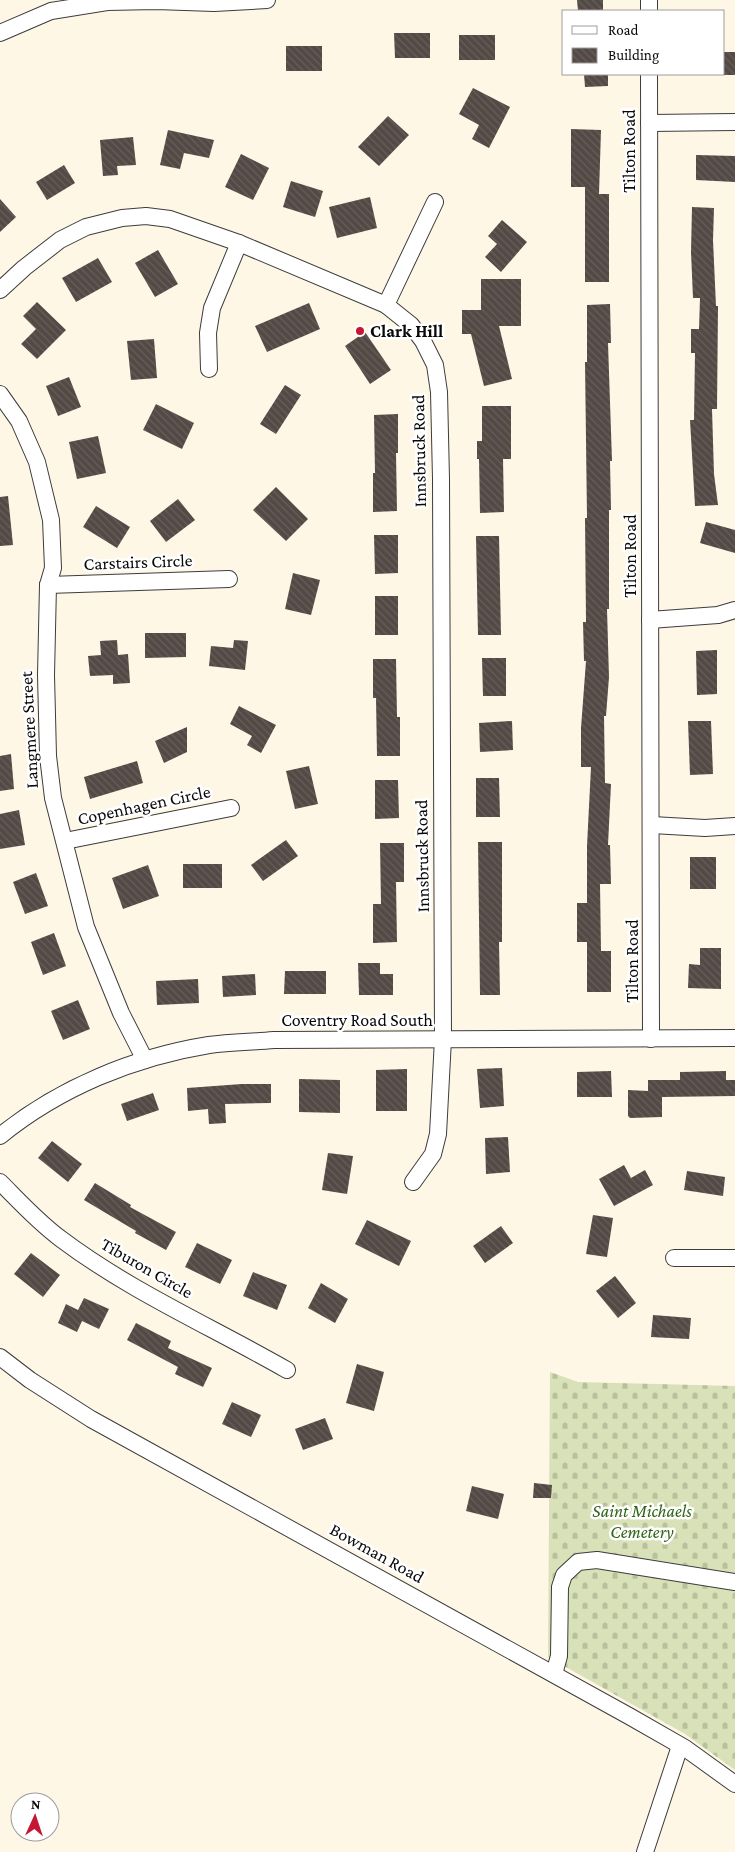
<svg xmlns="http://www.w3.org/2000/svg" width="735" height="1852" font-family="'Crimson Pro',serif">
	<defs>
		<pattern id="cemetery-stones" width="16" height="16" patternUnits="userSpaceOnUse" patternTransform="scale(1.25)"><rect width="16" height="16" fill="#d8e1b7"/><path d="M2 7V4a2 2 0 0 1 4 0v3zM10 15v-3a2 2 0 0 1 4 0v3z" fill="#b8c09c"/></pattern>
		<pattern id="building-back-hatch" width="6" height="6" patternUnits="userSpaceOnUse" patternTransform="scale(1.25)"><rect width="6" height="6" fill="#534945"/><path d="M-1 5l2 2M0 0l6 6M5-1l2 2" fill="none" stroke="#675f5b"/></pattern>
	</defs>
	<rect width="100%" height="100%" fill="#fff7e6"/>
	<path fill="url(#cemetery-stones)" d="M 550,1372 L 578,1382 L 735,1386 L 735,1770 L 685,1734 L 548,1657 Z"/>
	<g fill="url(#building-back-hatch)">
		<path d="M 577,0 L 603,0 L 603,11 L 578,11 Z"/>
		<path d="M 394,33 L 430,33 L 430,58 L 395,58 Z"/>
		<rect x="459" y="35" width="36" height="25"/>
		<rect x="286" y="46" width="36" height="25"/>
		<rect x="724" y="52" width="11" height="23"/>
		<path d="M 584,74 L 608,74 L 608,86 L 585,87 Z"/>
		<path d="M 473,88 L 510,107 L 489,148 L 472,139 L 479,125 L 459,114 Z"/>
		<path d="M 388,116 L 409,135 L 379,166 L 358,147 Z"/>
		<path d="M 571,129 L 601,130 L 599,194 L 609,194 L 609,282 L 585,282 L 585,187 L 571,187 Z"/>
		<path d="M 168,130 L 214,140 L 209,158 L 184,153 L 180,169 L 160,165 Z"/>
		<path d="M 133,137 L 136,165 L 117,166 L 118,175 L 103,176 L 100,140 Z"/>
		<path d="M 241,154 L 269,168 L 253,200 L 225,187 Z"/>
		<path d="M 696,155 L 735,156 L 735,182 L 696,180 Z"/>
		<path d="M 64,165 L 75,183 L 47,200 L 36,182 Z"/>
		<path d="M 291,181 L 323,191 L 315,217 L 283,207 Z"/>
		<path d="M 370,197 L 377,228 L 337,238 L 329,207 Z"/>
		<path d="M 0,199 L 16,217 L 0,232 Z"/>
		<path d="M 692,207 L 714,208 L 713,240 L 716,306 L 718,306 L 717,409 L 712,409 L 714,474 L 718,505 L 695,506 L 690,420 L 694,420 L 695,353 L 691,353 L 691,329 L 699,329 L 700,298 L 693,298 L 691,252 Z"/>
		<path d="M 502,220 L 527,242 L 501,272 L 485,257 L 497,244 L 488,236 Z"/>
		<path d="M 158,250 L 178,284 L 155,297 L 135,263 Z"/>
		<path d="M 98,258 L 112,282 L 76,302 L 62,278 Z"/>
		<path d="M 481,279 L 521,279 L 521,326 L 499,326 L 512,379 L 484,386 L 471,334 L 462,334 L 462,310 L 481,310 Z"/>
		<path d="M 37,302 L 66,330 L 37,359 L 21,344 L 36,329 L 23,316 Z"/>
		<path d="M 309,303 L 320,329 L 267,352 L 255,326 Z"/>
		<path d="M 610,304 L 611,343 L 608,343 L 612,461 L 610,461 L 611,510 L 609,510 L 609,609 L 607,609 L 609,677 L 606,716 L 604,716 L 605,783 L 611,784 L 608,845 L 610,845 L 611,884 L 600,884 L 601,951 L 611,951 L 611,992 L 587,992 L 587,942 L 577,942 L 577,903 L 587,903 L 587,846 L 591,767 L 581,767 L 581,728 L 586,661 L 584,661 L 583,622 L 586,622 L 585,518 L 587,518 L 585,362 L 587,362 L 587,305 Z"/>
		<path d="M 365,332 L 391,370 L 370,384 L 345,346 Z"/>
		<path d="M 154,339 L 157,378 L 131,380 L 127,341 Z"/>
		<path d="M 69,377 L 81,407 L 58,416 L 46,386 Z"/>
		<path d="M 285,385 L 301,395 L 276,434 L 260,424 Z"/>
		<path d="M 156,404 L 194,423 L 182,449 L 143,430 Z"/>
		<path d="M 482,406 L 511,406 L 511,459 L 503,459 L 504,512 L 480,513 L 479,459 L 477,459 L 477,441 L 482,441 Z"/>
		<path d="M 398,414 L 398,453 L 396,453 L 397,511 L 373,512 L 373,473 L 375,473 L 374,415 Z"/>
		<path d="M 98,436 L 106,473 L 77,479 L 69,442 Z"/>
		<path d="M 276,487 L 308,519 L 286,541 L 253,510 Z"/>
		<path d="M 8,496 L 13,545 L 0,546 L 0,497 Z"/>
		<path d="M 178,499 L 195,520 L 166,542 L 150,521 Z"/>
		<path d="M 96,506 L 130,527 L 117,548 L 83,527 Z"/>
		<path d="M 706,522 L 735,530 L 735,553 L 700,543 Z"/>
		<path d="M 374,535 L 398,535 L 398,573 L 375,574 Z"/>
		<path d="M 476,536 L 499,536 L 501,635 L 478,635 Z"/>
		<path d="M 293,573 L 320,580 L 311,615 L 285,609 Z"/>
		<rect x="375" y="596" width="23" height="39"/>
		<path d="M 145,633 L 186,633 L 186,657 L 145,658 Z"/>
		<path d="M 117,640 L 118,655 L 128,654 L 130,683 L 113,684 L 113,675 L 90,676 L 88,656 L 101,655 L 100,641 Z"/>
		<path d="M 234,640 L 248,641 L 245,670 L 209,666 L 211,646 L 233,648 Z"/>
		<path d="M 717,650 L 717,694 L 697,695 L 696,651 Z"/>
		<path d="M 482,658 L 506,658 L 506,696 L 483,696 Z"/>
		<path d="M 373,659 L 396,659 L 397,717 L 400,717 L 400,756 L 377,756 L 376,698 L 373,698 Z"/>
		<path d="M 239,706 L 276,725 L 261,753 L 247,745 L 252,736 L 230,724 Z"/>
		<path d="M 512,721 L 513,750 L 480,752 L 479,723 Z"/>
		<path d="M 688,721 L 711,721 L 713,774 L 690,775 Z"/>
		<path d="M 187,727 L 187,752 L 164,763 L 155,741 Z"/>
		<path d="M 11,754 L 14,789 L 0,791 L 0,756 Z"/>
		<path d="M 137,761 L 143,783 L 90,799 L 84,777 Z"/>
		<path d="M 309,766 L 318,804 L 295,809 L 286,771 Z"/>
		<path d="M 476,778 L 499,778 L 500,817 L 476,817 Z"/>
		<path d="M 375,780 L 398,780 L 399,818 L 375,819 Z"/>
		<path d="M 19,810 L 25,845 L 0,849 L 0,814 Z"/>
		<path d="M 286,840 L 298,856 L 263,881 L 251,865 Z"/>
		<path d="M 478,842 L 502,842 L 502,942 L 499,942 L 500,995 L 480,995 Z"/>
		<path d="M 380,843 L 404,843 L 404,882 L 396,882 L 397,942 L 373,943 L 373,904 L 381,904 Z"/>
		<rect x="690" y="857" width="26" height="32"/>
		<rect x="183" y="864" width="39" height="24"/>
		<path d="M 148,865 L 159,896 L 123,909 L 112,878 Z"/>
		<path d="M 36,873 L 48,906 L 25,914 L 13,882 Z"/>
		<path d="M 54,933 L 66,966 L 43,975 L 31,942 Z"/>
		<path d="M 700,948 L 721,948 L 721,989 L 688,988 L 689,964 L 700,965 Z"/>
		<path d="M 358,963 L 380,963 L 380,974 L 393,974 L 393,995 L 359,995 Z"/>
		<path d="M 285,971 L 326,971 L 326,994 L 284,994 Z"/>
		<path d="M 255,974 L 256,995 L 223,997 L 222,976 Z"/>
		<path d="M 198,979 L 199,1003 L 157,1005 L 156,981 Z"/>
		<path d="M 78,1000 L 90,1029 L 63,1040 L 51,1011 Z"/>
		<path d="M 502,1068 L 504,1106 L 480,1108 L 477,1069 Z"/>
		<path d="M 407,1069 L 407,1111 L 376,1111 L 376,1070 Z"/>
		<path d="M 611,1071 L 612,1097 L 577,1097 L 577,1072 Z"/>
		<path d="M 726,1071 L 726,1080 L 735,1080 L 735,1096 L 662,1097 L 662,1117 L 630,1118 L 628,1116 L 628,1090 L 648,1091 L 648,1080 L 680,1080 L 680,1072 Z"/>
		<path d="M 299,1079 L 340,1080 L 340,1113 L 299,1112 Z"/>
		<path d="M 242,1084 L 271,1084 L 271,1103 L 225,1104 L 226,1123 L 209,1124 L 208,1109 L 188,1111 L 187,1088 Z"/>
		<path d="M 153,1093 L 159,1110 L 127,1121 L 121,1104 Z"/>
		<path d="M 508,1137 L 510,1172 L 486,1174 L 485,1138 Z"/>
		<path d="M 52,1141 L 82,1164 L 68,1182 L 38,1158 Z"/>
		<path d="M 328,1153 L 353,1156 L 347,1194 L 322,1190 Z"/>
		<path d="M 624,1165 L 631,1178 L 645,1170 L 653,1185 L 614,1206 L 599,1179 Z"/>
		<path d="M 687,1171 L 725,1177 L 723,1196 L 684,1190 Z"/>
		<path d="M 95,1183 L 131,1205 L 130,1207 L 176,1232 L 166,1250 L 135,1233 L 136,1231 L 84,1200 Z"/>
		<path d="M 593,1215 L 613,1218 L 607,1257 L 586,1254 Z"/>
		<path d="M 367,1220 L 411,1241 L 399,1266 L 355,1244 Z"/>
		<path d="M 501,1226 L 513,1243 L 485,1263 L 473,1246 Z"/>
		<path d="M 197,1243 L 232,1260 L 220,1284 L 185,1267 Z"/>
		<path d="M 31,1253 L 60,1275 L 43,1297 L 14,1274 Z"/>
		<path d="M 253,1272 L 287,1285 L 277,1310 L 243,1296 Z"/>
		<path d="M 615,1276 L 636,1303 L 618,1318 L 596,1291 Z"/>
		<path d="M 321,1283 L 348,1299 L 335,1323 L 308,1308 Z"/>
		<path d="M 84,1298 L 109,1309 L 99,1329 L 82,1321 L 77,1332 L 58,1323 L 66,1304 L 78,1310 Z"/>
		<path d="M 653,1315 L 691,1318 L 689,1339 L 651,1337 Z"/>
		<path d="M 136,1323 L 171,1341 L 168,1348 L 212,1368 L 203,1387 L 175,1374 L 178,1367 L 127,1340 Z"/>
		<path d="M 357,1364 L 384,1372 L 374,1411 L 346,1403 Z"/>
		<path d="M 232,1402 L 261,1415 L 251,1437 L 222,1424 Z"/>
		<path d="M 325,1418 L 333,1439 L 303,1450 L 295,1429 Z"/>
		<path d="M 534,1483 L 552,1485 L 551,1498 L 533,1498 Z"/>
		<path d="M 472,1486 L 504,1494 L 498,1519 L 466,1511 Z"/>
	</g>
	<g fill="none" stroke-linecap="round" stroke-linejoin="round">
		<defs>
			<g id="minor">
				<path d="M 649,0 L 649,11"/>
				<path d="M 0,33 L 51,11 L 107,2 L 156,1 L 214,3 L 267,0"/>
				<path d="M 649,74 L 651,1039"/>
				<path d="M 649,123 L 735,122"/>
				<path d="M 0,290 L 24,268 L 60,240 L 86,227 L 122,218 L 146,216 L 170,219 L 239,243 L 386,305 L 411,325 L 423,341 L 435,365 L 439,392 L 441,479 L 443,1039 L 438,1134 L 433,1154 L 413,1182"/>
				<path d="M 386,305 L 435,202"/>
				<path d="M 209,369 L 208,333 L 212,308 L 239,243"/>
				<path d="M 0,394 L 19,421 L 37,462 L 51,520 L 53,568 L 48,585 L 46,675 L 48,756 L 53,798 L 86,927 L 121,1013 L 145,1060"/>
				<path d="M 48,585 L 229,579"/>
				<path d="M 650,620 L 718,615 L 735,610"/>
				<path d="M 652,825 L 705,828 L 735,826"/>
				<path d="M 65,841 L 231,808"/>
				<path d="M 0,1136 C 59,1088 134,1057 209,1045 C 231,1042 253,1042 274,1040 L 735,1038"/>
				<path d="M 0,1182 C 19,1201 38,1222 61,1239 C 130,1291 212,1327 287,1370"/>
				<path d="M 674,1258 L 735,1258"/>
				<path d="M 0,1357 L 30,1380 L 91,1419 L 629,1716 L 685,1748 L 735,1784"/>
				<path d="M 554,1674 L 559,1656 L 560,1587 L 564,1575 L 578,1562 L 597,1560 L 735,1582"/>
				<path d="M 645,1852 L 680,1746"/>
			</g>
		</defs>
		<use href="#minor" stroke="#3c3c3c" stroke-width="18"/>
		<use href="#minor" stroke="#fff" stroke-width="16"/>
	</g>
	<circle fill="#c41733" stroke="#fff" stroke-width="2" cx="360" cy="331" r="5"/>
	<g text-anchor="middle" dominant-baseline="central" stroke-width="5" stroke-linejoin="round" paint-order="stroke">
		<g font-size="18" fill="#090909" stroke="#fff">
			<text transform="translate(629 151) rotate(-90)">Tilton Road</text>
			<text transform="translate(419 451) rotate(-91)">Innsbruck Road</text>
			<text transform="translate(630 556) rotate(-90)">Tilton Road</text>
			<text transform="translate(138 562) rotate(-2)">Carstairs Circle</text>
			<text transform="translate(29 730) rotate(-93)">Langmere Street</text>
			<text transform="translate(144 805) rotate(-12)">Copenhagen Circle</text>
			<text transform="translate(422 856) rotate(-91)">Innsbruck Road</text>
			<text transform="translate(632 961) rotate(-90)">Tilton Road</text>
			<text x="357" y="1020">Coventry Road South</text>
			<text transform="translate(147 1268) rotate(30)">Tiburon Circle</text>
			<text transform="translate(377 1553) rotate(29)">Bowman Road</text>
		</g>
		<g font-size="18" font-weight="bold" fill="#090909" stroke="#fff" text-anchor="start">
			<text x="370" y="331">Clark Hill</text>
		</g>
		<g font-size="18" font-style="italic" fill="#2f6516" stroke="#fff">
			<text x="642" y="1511">Saint Michaels<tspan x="642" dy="21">Cemetery</tspan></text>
		</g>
	</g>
	<rect x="562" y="10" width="162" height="65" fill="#ffffff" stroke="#9d9d9d"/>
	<rect x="572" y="26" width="25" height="8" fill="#ffffff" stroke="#9d9d9d"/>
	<text x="608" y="35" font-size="15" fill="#090909">Road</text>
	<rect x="572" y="48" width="25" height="15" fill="url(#building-back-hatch)" stroke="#9d9d9d"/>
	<text x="608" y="60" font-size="15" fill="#090909">Building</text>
	<g transform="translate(35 1817) rotate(3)"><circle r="24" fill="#ffffff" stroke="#9d9d9d"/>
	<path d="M0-4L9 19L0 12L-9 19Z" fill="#c41733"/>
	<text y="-8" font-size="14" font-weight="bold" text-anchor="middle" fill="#090909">N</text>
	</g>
</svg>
